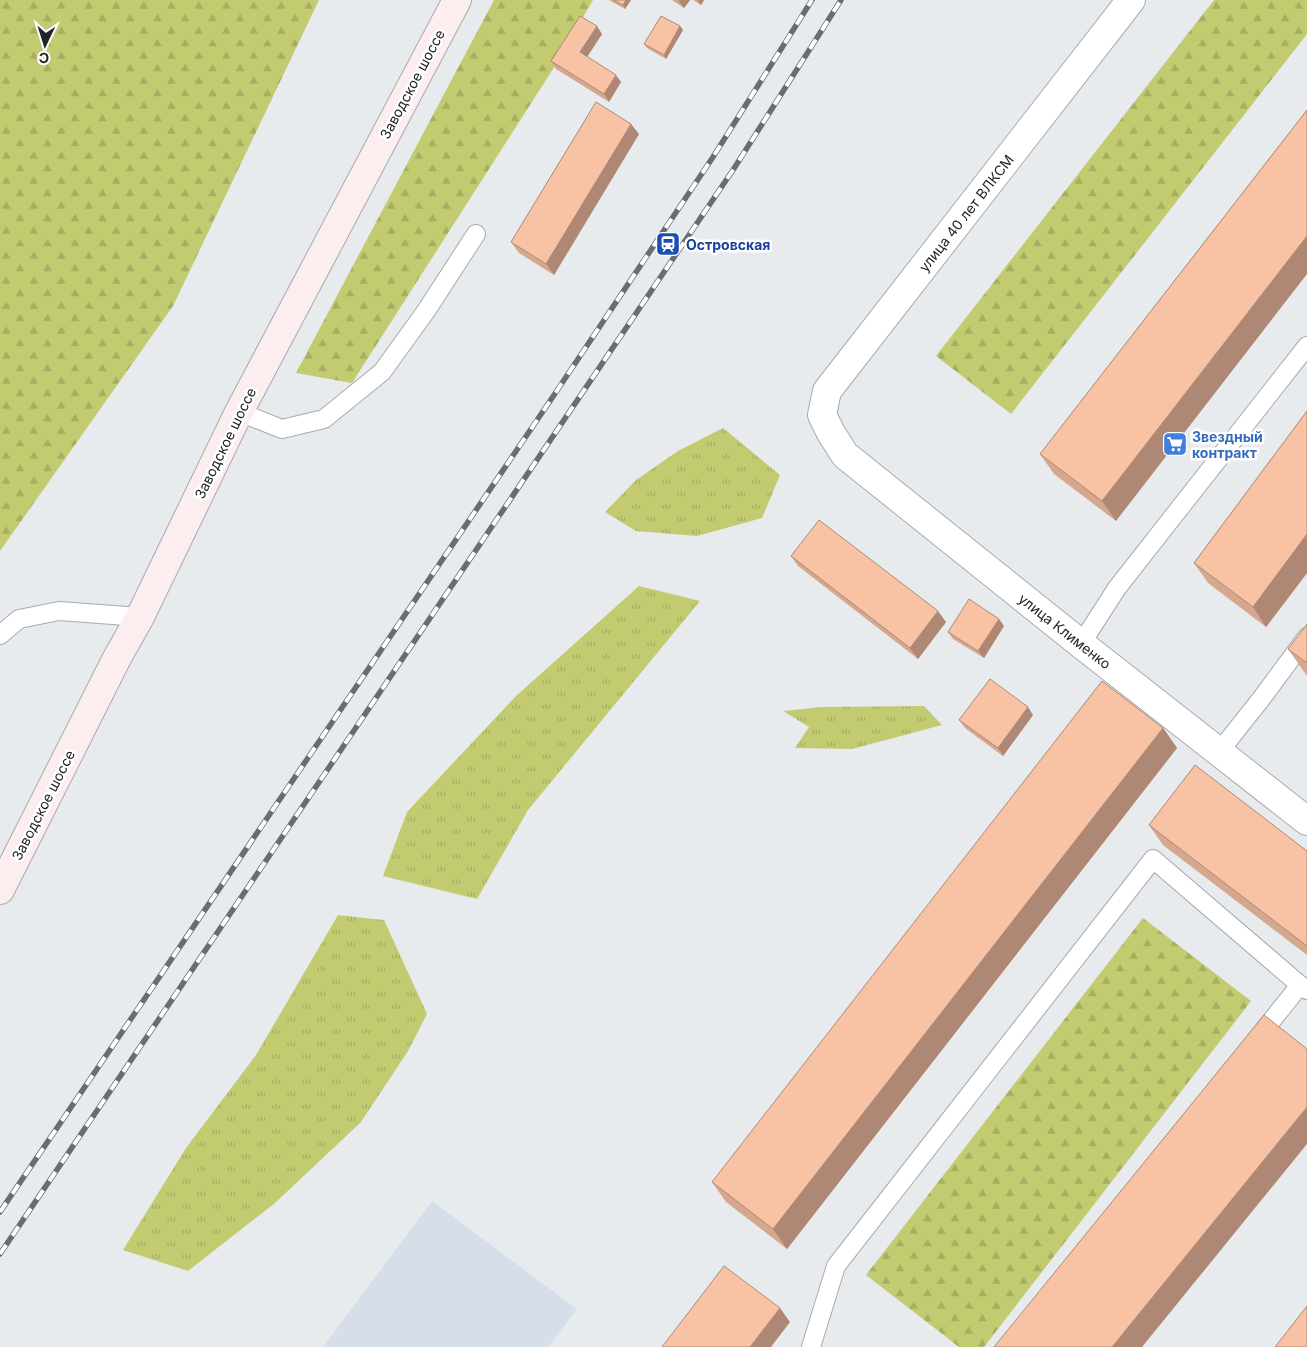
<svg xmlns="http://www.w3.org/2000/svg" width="1307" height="1347" font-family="Inter,sans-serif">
	<defs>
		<pattern id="grass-tufts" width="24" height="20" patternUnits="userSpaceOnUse" patternTransform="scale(1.25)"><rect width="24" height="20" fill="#c2cb70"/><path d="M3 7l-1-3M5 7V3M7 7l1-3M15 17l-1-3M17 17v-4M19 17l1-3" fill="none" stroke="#a6ae61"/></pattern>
		<pattern id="forest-firs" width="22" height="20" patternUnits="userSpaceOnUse" patternTransform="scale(1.25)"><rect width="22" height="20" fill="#c2cb70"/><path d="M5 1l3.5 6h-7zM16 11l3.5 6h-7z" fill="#a6ae61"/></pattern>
	</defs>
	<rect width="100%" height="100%" fill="#e7ebee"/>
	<path fill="#d6dfe9" d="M 432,1201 L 577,1309 L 548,1347 L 323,1347 Z"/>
	<g fill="url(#grass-tufts)">
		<path d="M 723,428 L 780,475 L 762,518 L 697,536 L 636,531 L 605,512 L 636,480 L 678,451 Z"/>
		<path d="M 639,586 L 700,601 L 528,810 L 477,899 L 383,876 L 407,812 L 516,696 Z"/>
		<path d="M 924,706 L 942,725 L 852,749 L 795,748 L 809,727 L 783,711 L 823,707 Z"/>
		<path d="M 338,915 L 384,920 L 427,1014 L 408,1051 L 361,1122 L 275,1203 L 188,1271 L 123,1250 L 186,1148 L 256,1055 Z"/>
	</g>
	<g fill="url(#forest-firs)">
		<path d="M 0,0 L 319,0 L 173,306 L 0,551 Z"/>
		<path d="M 494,0 L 593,0 L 553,69 L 352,383 L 296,373 Z"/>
		<path d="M 1214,0 L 1307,0 L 1307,34 L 1011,414 L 936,356 Z"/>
		<path d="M 1143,918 L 1251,1001 L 984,1347 L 959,1347 L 866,1275 Z"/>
	</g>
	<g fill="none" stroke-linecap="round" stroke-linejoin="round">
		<defs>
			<g id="lane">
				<path d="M 239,412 L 282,429 L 324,419 L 382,372 L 426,311 L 476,234"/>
				<path d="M 0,635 L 19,619 L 59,611 L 140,617"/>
				<path d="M 1081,644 L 1117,588 L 1307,346"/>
				<path d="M 1219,752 L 1261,699 L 1307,637"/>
				<path d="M 1257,1039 L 1300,985"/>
				<path d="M 811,1347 L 836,1266 L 1153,859 L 1300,985 L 1307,990"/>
			</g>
			<path id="street" d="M 1131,0 L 827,391 L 822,415 L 831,433 L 845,455 L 1081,644 L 1307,821"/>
			<path id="secondary" d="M 0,890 L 117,658 L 140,617 L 239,412 L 457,0"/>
		</defs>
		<use href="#lane" stroke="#a7aaae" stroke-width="20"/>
		<use href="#street" stroke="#a7aaae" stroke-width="30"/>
		<use href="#secondary" stroke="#a7aaae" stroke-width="30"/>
		<use href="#lane" stroke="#fff" stroke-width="18"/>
		<use href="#street" stroke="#fff" stroke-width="28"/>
		<use href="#secondary" stroke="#fceeee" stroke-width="28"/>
		<defs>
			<g id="rail">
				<path d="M 0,1212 L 550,401 L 713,157 L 812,0"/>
				<path d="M 0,1254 L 733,170 L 841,0"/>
			</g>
		</defs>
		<use href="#rail" stroke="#6a6c6e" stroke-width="5.5"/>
		<use href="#rail" stroke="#fff" stroke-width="4" stroke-dasharray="11" stroke-linecap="butt"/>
	</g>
	<g fill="#d5a88e">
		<path d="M 609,0 L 631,0 L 625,9 Z"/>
		<path d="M 672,0 L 690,0 L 684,8 Z"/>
		<path d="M 693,0 L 704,0 L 701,5 Z"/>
		<path d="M 680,26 L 683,30 L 666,59 L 647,48 L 644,44 Z"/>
		<path d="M 602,34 L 587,57 L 621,82 L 609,102 L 556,69 L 551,61 Z"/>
		<path d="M 1307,110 L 1116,521 L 1054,474 L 1040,454 Z"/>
		<path d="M 639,134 L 554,275 L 519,253 L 511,242 Z"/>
		<path d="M 1307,411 L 1307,573 L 1266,627 L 1208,583 L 1194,563 Z"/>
		<path d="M 791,556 L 946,622 L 918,659 L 798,566 Z"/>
		<path d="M 1307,624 L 1307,676 L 1288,649 Z"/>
		<path d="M 1004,626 L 984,658 L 953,639 L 948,632 Z"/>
		<path d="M 1033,715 L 1003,756 L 965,728 L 959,720 Z"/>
		<path d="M 1163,728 L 1177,748 L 787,1249 L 726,1202 L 712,1182 Z"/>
		<path d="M 1149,825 L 1307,851 L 1307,955 L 1163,845 Z"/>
	</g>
	<g fill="#ae8874">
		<path d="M 626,0 L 631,0 L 625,9 L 623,5 Z"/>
		<path d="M 679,0 L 690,0 L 684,8 L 679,1 Z"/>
		<path d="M 697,0 L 704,0 L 701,5 Z"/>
		<path d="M 597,26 L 602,34 L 585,60 L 580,52 Z"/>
		<path d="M 680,26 L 683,30 L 666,59 L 664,55 Z"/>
		<path d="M 616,75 L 621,82 L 609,102 L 604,94 Z"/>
		<path d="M 631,124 L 639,134 L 554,275 L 546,264 Z"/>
		<path d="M 1307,236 L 1307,274 L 1116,521 L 1102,501 Z"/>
		<path d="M 1307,534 L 1307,573 L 1266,627 L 1253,607 Z"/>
		<path d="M 938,611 L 946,622 L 918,659 L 910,648 Z"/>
		<path d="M 999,619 L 1004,626 L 984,658 L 978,651 Z"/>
		<path d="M 1028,707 L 1033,715 L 1003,756 L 998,748 Z"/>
		<path d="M 1163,728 L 1177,748 L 787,1249 L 773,1229 Z"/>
		<path d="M 1307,1107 L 1307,1144 L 1142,1347 L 1112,1347 Z"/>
		<path d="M 780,1308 L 790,1322 L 771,1347 L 750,1347 Z"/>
	</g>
	<g fill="#f8c3a5" stroke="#ae8874">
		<path d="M 613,0 L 626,0 L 623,5 Z"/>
		<path d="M 580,16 L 597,26 L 580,52 L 616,75 L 604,94 L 551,61 Z"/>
		<path d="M 661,16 L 680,26 L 664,55 L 644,44 Z"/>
		<path d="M 596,102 L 631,124 L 546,264 L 511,242 Z"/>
		<path d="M 1307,110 L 1307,236 L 1102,501 L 1040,454 Z"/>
		<path d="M 1307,411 L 1307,534 L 1253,607 L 1194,563 Z"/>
		<path d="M 819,520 L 938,611 L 910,648 L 791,556 Z"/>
		<path d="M 969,599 L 999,619 L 978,651 L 948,632 Z"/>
		<path d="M 1307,624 L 1307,663 L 1288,649 Z"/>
		<path d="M 990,679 L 1028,707 L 998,748 L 959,720 Z"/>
		<path d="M 1102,681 L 1163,728 L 773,1229 L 712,1182 Z"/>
		<path d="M 1195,765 L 1307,851 L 1307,946 L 1149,825 Z"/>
		<path d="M 1264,1015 L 1307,1049 L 1307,1107 L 1112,1347 L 994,1347 Z"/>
		<path d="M 724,1266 L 780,1308 L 750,1347 L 662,1347 Z"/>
		<path d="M 1307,1306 L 1307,1347 L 1275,1347 Z"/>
	</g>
	<defs>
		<symbol id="station-square" viewBox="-11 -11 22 22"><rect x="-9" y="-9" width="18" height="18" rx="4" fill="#1a4fb4" stroke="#fff"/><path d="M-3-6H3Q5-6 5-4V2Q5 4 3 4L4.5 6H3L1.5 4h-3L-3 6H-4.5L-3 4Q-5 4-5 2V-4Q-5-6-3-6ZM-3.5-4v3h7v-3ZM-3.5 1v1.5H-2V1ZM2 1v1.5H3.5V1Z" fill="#fff"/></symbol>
		<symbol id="supermarket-square" viewBox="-11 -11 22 22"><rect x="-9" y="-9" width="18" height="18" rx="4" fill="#3f7fe0" stroke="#fff"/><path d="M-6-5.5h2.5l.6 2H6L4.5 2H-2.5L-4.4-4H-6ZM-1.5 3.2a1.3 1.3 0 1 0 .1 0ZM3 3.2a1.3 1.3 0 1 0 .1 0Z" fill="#fff"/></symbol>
	</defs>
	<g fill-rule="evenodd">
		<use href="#station-square" x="654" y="230" width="28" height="28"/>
		<use href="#supermarket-square" x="1161" y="430" width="28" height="28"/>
	</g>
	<g text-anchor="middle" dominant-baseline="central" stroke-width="5" stroke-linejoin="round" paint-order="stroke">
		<g font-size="14" fill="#212324" stroke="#fff">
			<text transform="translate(412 84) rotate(-62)">Заводское шоссе</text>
			<text transform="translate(966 213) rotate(-52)">улица 40 лет ВЛКСМ</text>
			<text transform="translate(225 443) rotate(-64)">Заводское шоссе</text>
			<text transform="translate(1065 631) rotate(38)">улица Клименко</text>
			<text transform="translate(43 805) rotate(-63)">Заводское шоссе</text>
		</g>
		<g font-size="14" font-weight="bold" fill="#164399" stroke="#fff" text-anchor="start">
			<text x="686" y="244">Островская</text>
		</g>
		<g font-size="14" font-weight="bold" fill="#366cbe" stroke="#fff" text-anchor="start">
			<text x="1192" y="436">Звездный<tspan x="1192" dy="16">контракт</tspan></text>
		</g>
	</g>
	<g transform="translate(45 45) rotate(184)" stroke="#ffffff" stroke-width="4" paint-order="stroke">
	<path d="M0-4L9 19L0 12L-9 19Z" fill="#212324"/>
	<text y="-8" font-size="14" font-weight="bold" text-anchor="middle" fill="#212324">С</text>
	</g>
</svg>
